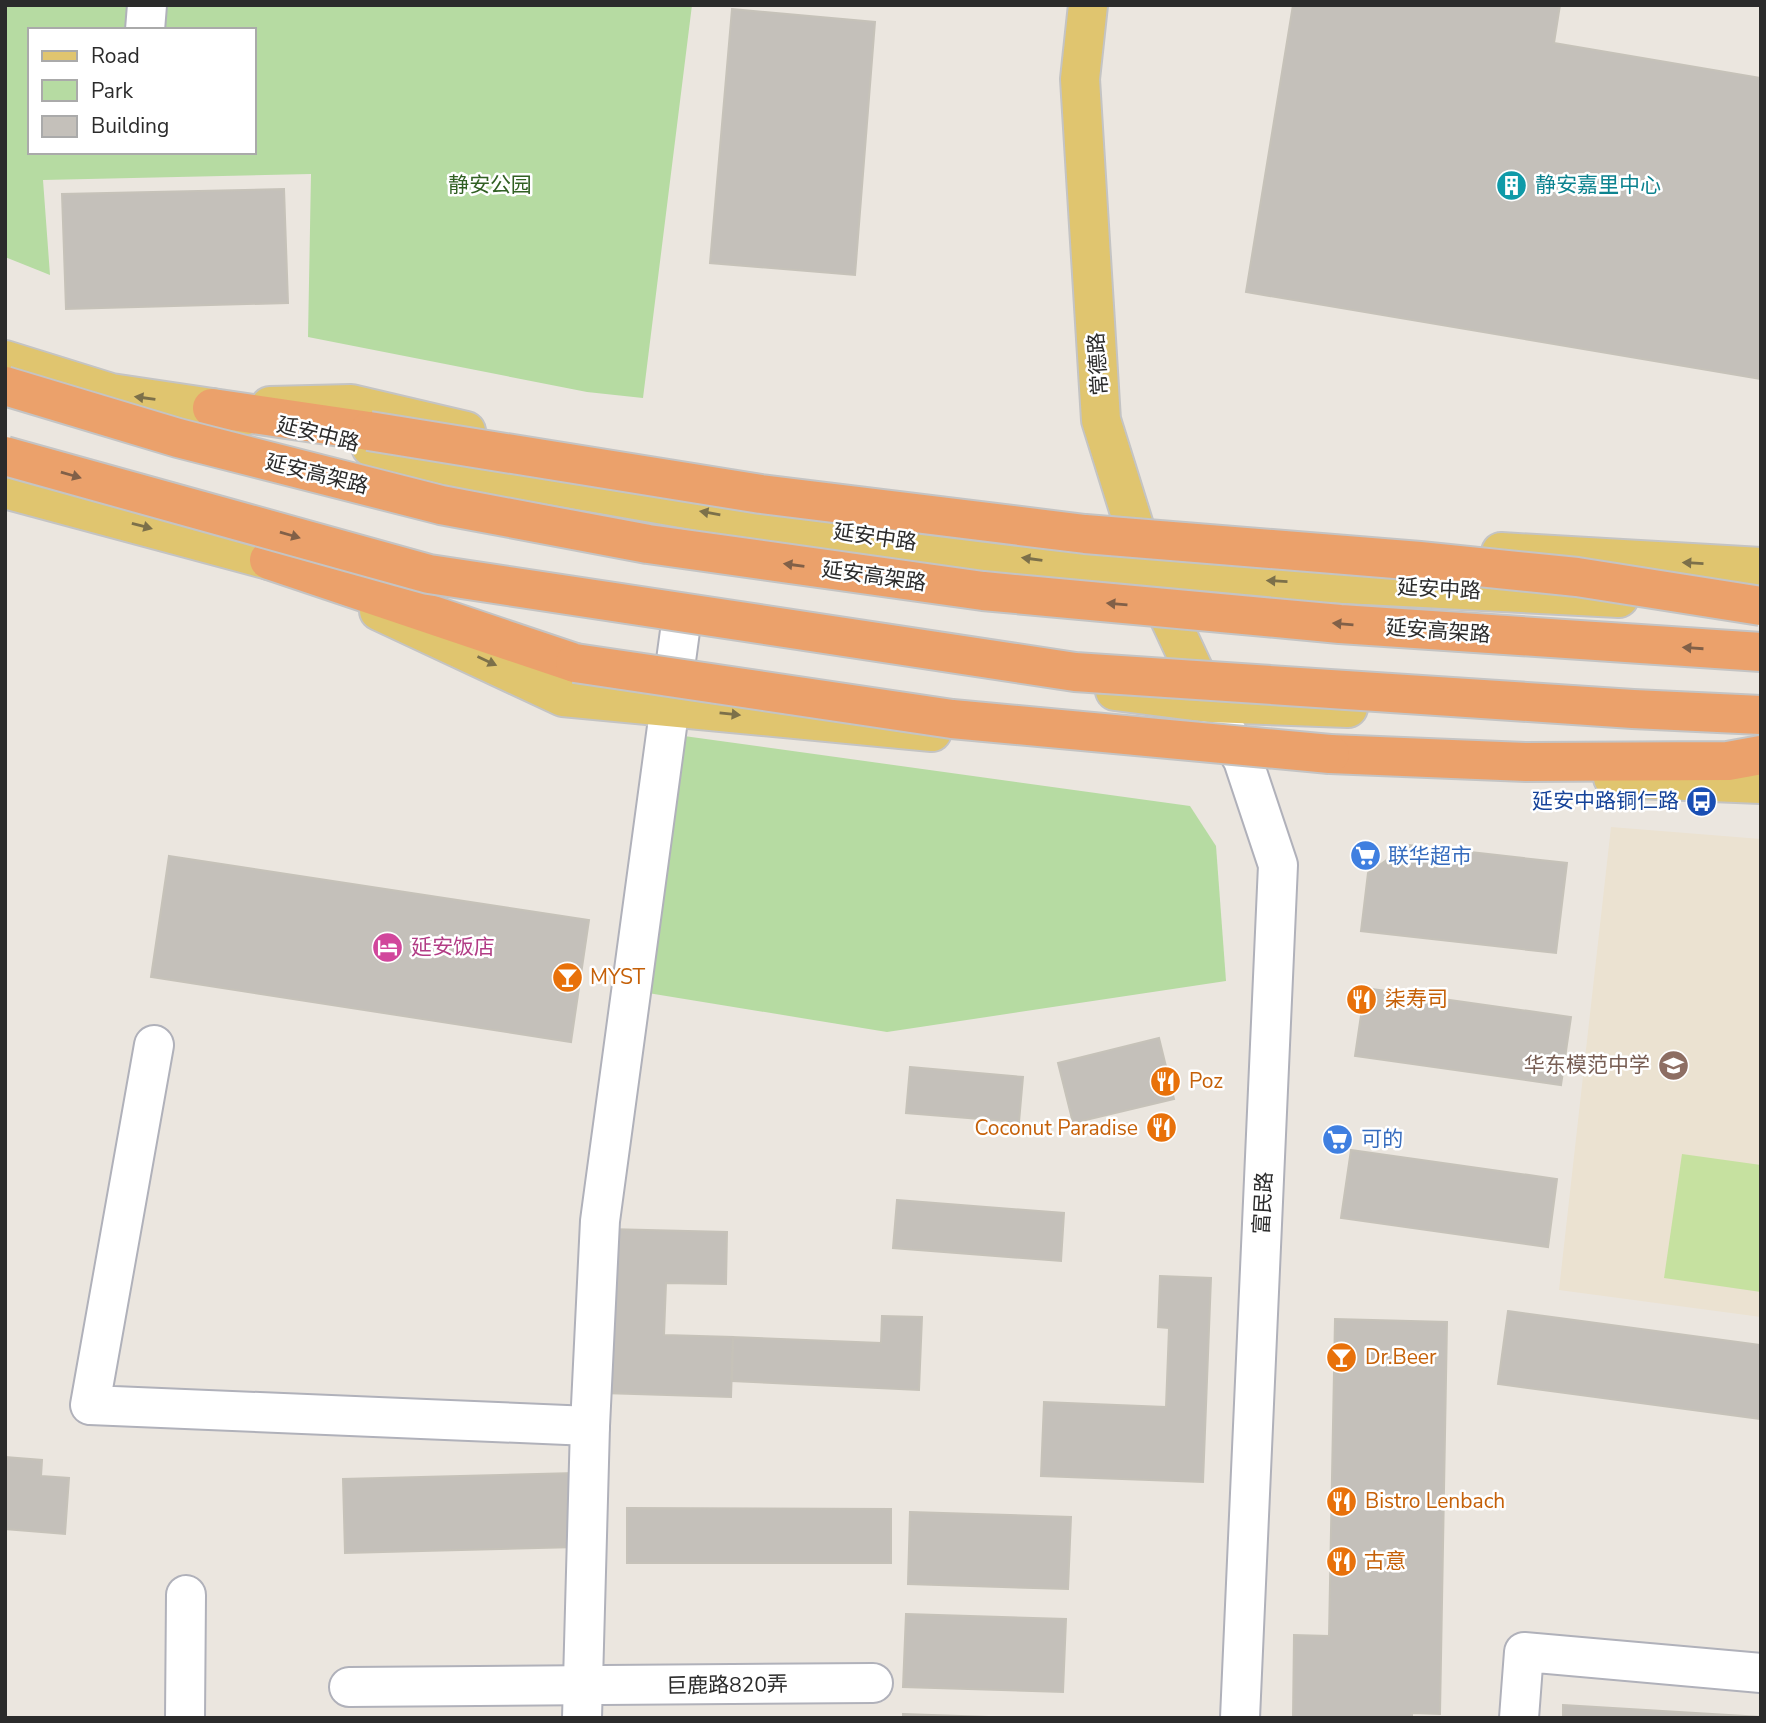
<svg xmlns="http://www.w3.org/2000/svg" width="1766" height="1723" font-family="'Nunito Sans','Noto Sans SC',sans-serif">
	<rect width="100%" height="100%" fill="#ebe6df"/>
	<path fill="#ebe2d1" d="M 1611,827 L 1761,839 L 1761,1317 L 1559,1290 Z"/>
	<g fill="#b6dba2" fill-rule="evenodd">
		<path d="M 5,5 L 692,5 L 643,398 L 587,392 L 308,337 L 311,174 L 43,180 L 50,275 L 5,257 ZM 30,30 L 254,30 L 254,152 L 30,152 Z"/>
		<path d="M 684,736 L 1190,806 L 1216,846 L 1226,981 L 887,1032 L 648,993 Z"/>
	</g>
	<path fill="#c6e1a0" d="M 1682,1154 L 1761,1165 L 1761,1292 L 1664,1278 Z"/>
	<g fill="#c4c0ba" stroke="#c6c2b9" stroke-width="2">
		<path d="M 1293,5 L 1560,5 L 1554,43 L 1761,78 L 1761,379 L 1246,292 Z"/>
		<path d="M 732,9 L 875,22 L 855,275 L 710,263 Z"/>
		<path d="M 284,189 L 288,303 L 66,309 L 62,194 Z"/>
		<path d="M 1408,845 L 1567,863 L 1556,953 L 1361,931 L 1368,873 Z"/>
		<path d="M 169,856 L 589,920 L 571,1042 L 151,977 Z"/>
		<path d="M 1365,988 L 1571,1017 L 1561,1085 L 1355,1056 Z"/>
		<path d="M 1159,1038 L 1174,1099 L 1073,1123 L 1058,1063 Z"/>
		<path d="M 910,1067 L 1023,1077 L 1019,1122 L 906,1113 Z"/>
		<path d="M 1351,1150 L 1557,1179 L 1548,1247 L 1341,1218 Z"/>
		<path d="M 897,1200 L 1064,1213 L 1061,1261 L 893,1248 Z"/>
		<path d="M 607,1229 L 727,1232 L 726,1284 L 666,1283 L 664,1335 L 733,1337 L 731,1397 L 603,1393 Z"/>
		<path d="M 1160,1276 L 1211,1278 L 1203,1482 L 1041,1476 L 1044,1402 L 1166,1407 L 1169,1328 L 1158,1327 Z"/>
		<path d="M 1508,1311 L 1761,1345 L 1761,1419 L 1498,1384 Z"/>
		<path d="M 882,1316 L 922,1317 L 919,1390 L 732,1381 L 733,1337 L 881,1343 Z"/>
		<path d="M 1335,1319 L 1447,1322 L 1440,1714 L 1412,1713 L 1412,1718 L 1293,1718 L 1294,1635 L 1329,1636 Z"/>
		<path d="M 5,1457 L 42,1460 L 41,1476 L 69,1478 L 65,1534 L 5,1529 Z"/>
		<path d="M 575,1473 L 577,1547 L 345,1553 L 343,1479 Z"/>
		<path d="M 627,1508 L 891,1509 L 891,1563 L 627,1563 Z"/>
		<path d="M 910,1512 L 1071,1517 L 1068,1589 L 908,1584 Z"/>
		<path d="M 906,1614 L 1066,1619 L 1063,1692 L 903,1687 Z"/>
		<path d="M 1563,1705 L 1761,1717 L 1761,1718 L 1563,1718 Z"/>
		<path d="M 903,1714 L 1021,1718 L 903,1718 Z"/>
	</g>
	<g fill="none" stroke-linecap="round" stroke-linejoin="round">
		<defs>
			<g id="minor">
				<path d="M 145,30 L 147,5"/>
				<path d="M 1220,721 L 1243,760 L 1278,865 L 1240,1718"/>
				<path d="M 154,1045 L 90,1405 L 590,1426 L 600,1221 L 680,631"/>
				<path d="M 349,1687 L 873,1683"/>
				<path d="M 185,1718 L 186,1595"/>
				<path d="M 582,1718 L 590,1426"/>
				<path d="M 1519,1718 L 1524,1652 L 1761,1673"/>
			</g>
			<g id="major">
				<path d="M 1088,5 L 1080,79 L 1101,420 L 1149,574 L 1209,703"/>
				<path d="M 5,360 L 111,393 L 212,408 L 244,416"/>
				<path d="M 270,406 L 351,404 L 466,431"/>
				<path d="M 371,447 L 469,471 L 750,520 L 1149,574 L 1619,598"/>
				<path d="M 5,489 L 269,560 L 301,566"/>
				<path d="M 1501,552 L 1761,567"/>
				<path d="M 379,611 L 563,697 L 932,732"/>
				<path d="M 1115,691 L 1209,703 L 1348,708"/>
				<path d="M 1613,778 L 1761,784"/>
			</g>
			<g id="highway">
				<path d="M 212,408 L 369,431"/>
				<path d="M 269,560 L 575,663"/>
				<path d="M 1330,754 L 1526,762 L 1728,761 L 1761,755"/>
			</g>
		</defs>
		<use href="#minor" stroke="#b0b1ba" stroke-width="42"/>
		<use href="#major" stroke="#c4c4c4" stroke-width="42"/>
		<use href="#highway" stroke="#c4c4c4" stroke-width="42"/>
		<use href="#minor" stroke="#fff" stroke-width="38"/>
		<use href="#major" stroke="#e0c56f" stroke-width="38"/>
		<use href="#highway" stroke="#eba16b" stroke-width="38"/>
		<defs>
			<g id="highway-bridge">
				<path d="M 5,386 L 178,438 L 441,505 L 648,544 L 983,591 L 1340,624 L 1761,652"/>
				<path d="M 369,431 L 761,494 L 1085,534 L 1420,561 L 1577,577 L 1761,606"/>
				<path d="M 5,456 L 429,574 L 1075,672 L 1633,709 L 1761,715"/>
				<path d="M 575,663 L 952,719 L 1330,754"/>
			</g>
		</defs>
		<use href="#highway-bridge" stroke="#c4c4c4" stroke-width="42" stroke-linecap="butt"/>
		<use href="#highway-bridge" stroke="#eba16b" stroke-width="38"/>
	</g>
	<defs><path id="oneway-solid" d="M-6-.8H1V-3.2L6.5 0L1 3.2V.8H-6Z" transform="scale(1.75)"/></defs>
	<g fill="#7c704a">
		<use href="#oneway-solid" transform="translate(145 398) rotate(-172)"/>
		<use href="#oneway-solid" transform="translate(710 513) rotate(-170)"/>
		<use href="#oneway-solid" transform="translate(142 526) rotate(15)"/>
		<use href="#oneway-solid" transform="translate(1032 559) rotate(-172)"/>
		<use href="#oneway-solid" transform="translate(1693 563) rotate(-177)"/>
		<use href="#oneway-solid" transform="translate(1277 581) rotate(-177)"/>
		<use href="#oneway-solid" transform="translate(487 661) rotate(25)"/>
		<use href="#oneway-solid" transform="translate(730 714) rotate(6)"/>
	</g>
	<g fill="#816048">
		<use href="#oneway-solid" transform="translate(71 475) rotate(16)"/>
		<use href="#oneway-solid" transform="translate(290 535) rotate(16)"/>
		<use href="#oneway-solid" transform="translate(794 565) rotate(-172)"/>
		<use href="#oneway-solid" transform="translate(1117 604) rotate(-175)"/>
		<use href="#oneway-solid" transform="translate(1343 624) rotate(-175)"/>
		<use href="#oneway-solid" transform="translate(1693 648) rotate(-176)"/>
	</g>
	<defs>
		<symbol id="building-disc" viewBox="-11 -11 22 22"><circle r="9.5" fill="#0f9aa8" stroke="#fff"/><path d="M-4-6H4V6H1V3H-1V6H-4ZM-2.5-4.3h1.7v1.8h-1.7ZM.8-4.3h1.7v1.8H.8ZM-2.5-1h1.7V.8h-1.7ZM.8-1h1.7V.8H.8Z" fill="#fff"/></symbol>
		<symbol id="bus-disc" viewBox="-11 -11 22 22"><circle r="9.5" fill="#1a4fb4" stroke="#fff"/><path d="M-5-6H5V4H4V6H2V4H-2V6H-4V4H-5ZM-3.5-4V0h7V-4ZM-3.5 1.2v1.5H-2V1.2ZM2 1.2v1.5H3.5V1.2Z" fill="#fff"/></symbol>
		<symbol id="supermarket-disc" viewBox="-11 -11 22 22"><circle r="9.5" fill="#3f7fe0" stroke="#fff"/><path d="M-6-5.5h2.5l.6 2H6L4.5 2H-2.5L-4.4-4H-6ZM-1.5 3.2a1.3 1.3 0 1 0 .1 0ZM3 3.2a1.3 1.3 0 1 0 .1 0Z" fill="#fff"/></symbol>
		<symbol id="hotel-disc" viewBox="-11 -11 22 22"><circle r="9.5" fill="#d1479c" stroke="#fff"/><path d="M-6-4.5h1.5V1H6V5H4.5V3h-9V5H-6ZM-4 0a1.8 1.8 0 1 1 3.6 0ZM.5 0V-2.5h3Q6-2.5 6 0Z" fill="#fff"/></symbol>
		<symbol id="bar-disc" viewBox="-11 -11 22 22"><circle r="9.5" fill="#e8710a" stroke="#fff"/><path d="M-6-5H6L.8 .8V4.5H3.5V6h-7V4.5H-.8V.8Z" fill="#fff"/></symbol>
		<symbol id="restaurant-disc" viewBox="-11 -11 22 22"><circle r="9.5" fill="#e8710a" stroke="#fff"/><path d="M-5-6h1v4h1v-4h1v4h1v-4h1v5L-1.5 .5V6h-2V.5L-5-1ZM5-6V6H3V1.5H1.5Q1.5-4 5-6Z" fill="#fff"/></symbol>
		<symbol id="school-disc" viewBox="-11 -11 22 22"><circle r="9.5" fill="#8d6e63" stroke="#fff"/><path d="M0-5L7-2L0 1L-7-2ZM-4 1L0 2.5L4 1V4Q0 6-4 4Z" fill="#fff"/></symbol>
	</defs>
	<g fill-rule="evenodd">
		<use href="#building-disc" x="1494" y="168" width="35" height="35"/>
		<use href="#bus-disc" x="1684" y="784" width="35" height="35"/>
		<use href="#supermarket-disc" x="1348" y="838" width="35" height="35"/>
		<use href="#hotel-disc" x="370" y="930" width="35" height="35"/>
		<use href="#bar-disc" x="550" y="960" width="35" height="35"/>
		<use href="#restaurant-disc" x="1344" y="982" width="35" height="35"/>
		<use href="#school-disc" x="1656" y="1048" width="35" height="35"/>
		<use href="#restaurant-disc" x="1148" y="1064" width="35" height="35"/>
		<use href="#restaurant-disc" x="1144" y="1110" width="35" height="35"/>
		<use href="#supermarket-disc" x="1320" y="1122" width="35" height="35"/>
		<use href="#bar-disc" x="1324" y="1340" width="35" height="35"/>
		<use href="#restaurant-disc" x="1324" y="1484" width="35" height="35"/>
		<use href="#restaurant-disc" x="1324" y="1544" width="35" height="35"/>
	</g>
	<g text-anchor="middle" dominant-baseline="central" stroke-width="5" stroke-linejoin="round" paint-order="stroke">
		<g font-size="21" fill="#316023" stroke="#fff">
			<text x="490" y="185">静安公园</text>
		</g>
		<g font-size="21" fill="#0d838f" stroke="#fff" text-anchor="start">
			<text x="1535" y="185">静安嘉里中心</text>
		</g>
		<g font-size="21" fill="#2b2b2b" stroke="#fff">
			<text transform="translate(1098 364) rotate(-94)">常德路</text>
			<text transform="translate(318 434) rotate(14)">延安中路</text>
			<text transform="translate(317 474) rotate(14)">延安高架路</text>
			<text transform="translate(875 537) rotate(8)">延安中路</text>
			<text transform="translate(874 576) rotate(8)">延安高架路</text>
			<text transform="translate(1439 589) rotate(3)">延安中路</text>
			<text transform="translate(1438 631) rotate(4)">延安高架路</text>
			<text transform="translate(1263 1203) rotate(-87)">富民路</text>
			<text transform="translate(727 1685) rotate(-1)">巨鹿路820弄</text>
		</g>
		<g font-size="21" fill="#164399" stroke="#fff" text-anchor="end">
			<text x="1679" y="801">延安中路铜仁路</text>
		</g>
		<g font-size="21" fill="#366cbe" stroke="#fff" text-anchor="start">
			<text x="1388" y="856">联华超市</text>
			<text x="1361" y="1139">可的</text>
		</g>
		<g font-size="21" fill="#b23c85" stroke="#fff" text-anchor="start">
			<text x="411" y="947">延安饭店</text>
		</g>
		<g font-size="21" fill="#c56008" stroke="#fff" text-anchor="start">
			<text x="590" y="977">MYST</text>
			<text x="1385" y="999">柒寿司</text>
			<text x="1189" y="1081">Poz</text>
			<text x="1138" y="1128" text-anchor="end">Coconut Paradise</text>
			<text x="1365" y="1357">Dr.Beer</text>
			<text x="1365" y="1501">Bistro Lenbach</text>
			<text x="1364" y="1561">古意</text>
		</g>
		<g font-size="21" fill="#785e54" stroke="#fff" text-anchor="end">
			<text x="1650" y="1065">华东模范中学</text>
		</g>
	</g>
	<rect width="1766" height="1723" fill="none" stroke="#2b2b2b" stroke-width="14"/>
	<rect x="28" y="28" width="228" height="126" fill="#ffffff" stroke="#aaaaaa" stroke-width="2"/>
	<rect x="42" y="51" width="35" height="10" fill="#e0c56f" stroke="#aaaaaa" stroke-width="2"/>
	<text x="91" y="63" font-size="21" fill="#2b2b2b">Road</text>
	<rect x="42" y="80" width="35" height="21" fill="#b6dba2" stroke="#aaaaaa" stroke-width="2"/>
	<text x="91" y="98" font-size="21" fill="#2b2b2b">Park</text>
	<rect x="42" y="116" width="35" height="21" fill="#c4c0ba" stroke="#aaaaaa" stroke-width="2"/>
	<text x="91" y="133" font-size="21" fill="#2b2b2b">Building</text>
</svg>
